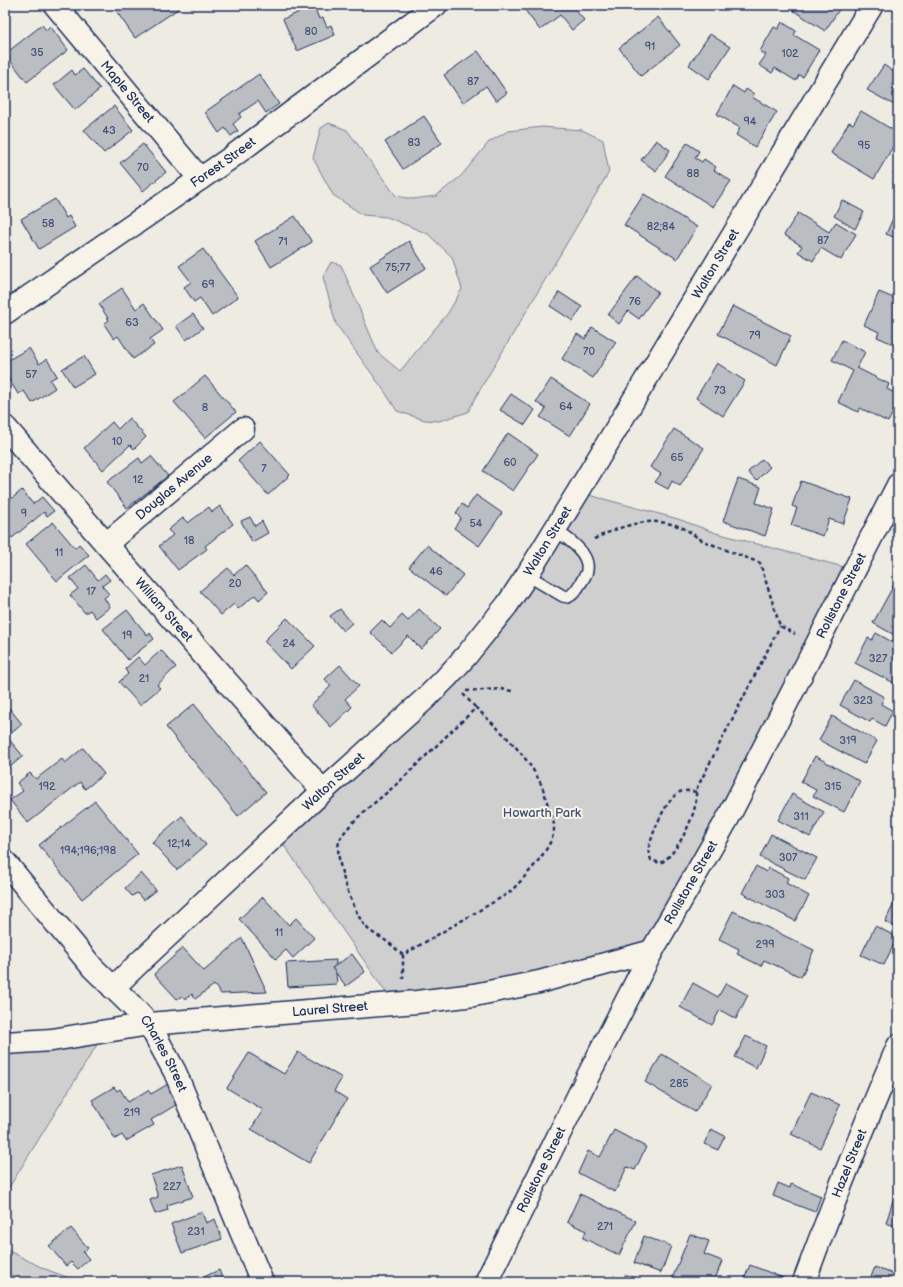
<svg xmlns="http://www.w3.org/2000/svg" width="903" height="1287" font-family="'Balsamiq Sans',sans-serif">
	<rect width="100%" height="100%" fill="#eeebe2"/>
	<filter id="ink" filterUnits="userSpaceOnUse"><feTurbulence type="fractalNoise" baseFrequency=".025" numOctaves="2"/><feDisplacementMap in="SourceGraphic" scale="8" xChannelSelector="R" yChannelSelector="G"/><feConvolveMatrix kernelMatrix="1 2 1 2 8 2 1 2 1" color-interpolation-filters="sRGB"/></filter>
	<g filter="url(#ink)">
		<g fill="#cfcfcf" stroke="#757f96">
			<path d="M 329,123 L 347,130 L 396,196 L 413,199 L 436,196 L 461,176 L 489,142 L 508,131 L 542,127 L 582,130 L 603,140 L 609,172 L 478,393 L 468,412 L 439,421 L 425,420 L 397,411 L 385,392 L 336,324 L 323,277 L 331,262 L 341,265 L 378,353 L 400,371 L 448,313 L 462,289 L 452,257 L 428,234 L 387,217 L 363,215 L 333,195 L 313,158 L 321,128 Z"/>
			<path d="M 578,492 L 678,519 L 716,533 L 855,570 L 652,951 L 394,1004 L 277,835 L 426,698 Z"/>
			<path d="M 106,1030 L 5,1194 L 5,1043 Z"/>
			<path d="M 5,1249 L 45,1269 L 80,1282 L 5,1282 Z"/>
		</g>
		<g fill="#babdc2" stroke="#1b2f5e">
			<path d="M 118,5 L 175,5 L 178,9 L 135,38 L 114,8 Z"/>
			<path d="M 521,5 L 574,5 L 572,6 L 584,20 L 572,30 L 560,15 L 540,30 Z"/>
			<path d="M 785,5 L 842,5 L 825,31 Z"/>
			<path d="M 314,6 L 319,19 L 323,18 L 327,27 L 331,25 L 335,35 L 297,51 L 283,19 Z"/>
			<path d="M 658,17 L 680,45 L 641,76 L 619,48 Z"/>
			<path d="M 782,22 L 796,31 L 794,35 L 819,50 L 803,77 L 799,75 L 796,81 L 775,68 L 772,73 L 759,65 L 766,55 L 760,51 L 774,27 L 778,29 Z"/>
			<path d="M 42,25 L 46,30 L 50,26 L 68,50 L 27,82 L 5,54 Z"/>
			<path d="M 710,34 L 730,47 L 709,79 L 689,65 Z"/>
			<path d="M 478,51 L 507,93 L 496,101 L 486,86 L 463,103 L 444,75 Z"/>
			<path d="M 884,65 L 895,73 L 898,68 L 898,107 L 867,90 Z"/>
			<path d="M 83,69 L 100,89 L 75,110 L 54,85 L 72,70 L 75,75 Z"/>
			<path d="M 259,74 L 279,104 L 266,113 L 258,101 L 239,114 L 241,117 L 233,124 L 238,131 L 231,136 L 225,128 L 219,133 L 205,112 Z"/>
			<path d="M 733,86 L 744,93 L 746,89 L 754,94 L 752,97 L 777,112 L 755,147 L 736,135 L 740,128 L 717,114 Z"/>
			<path d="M 114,106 L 133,130 L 104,153 L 84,130 Z"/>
			<path d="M 861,111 L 898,133 L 898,138 L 874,179 L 831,153 L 849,122 L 853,124 Z"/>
			<path d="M 424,116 L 442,143 L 403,169 L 385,142 Z"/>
			<path d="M 656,140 L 670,150 L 656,171 L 641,160 Z"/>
			<path d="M 687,143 L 699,151 L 695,158 L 702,162 L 704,159 L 716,167 L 714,170 L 731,181 L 713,207 L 665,176 Z"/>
			<path d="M 143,144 L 166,172 L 143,191 L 120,163 Z"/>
			<path d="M 898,166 L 898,187 L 893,184 L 897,177 L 893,174 Z"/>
			<path d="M 644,194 L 697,227 L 677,259 L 624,225 Z"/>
			<path d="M 55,199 L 66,218 L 69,216 L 75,227 L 39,249 L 21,219 Z"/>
			<path d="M 842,200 L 864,212 L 855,229 L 834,216 Z"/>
			<path d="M 798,213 L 829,232 L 836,222 L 856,234 L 841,260 L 821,248 L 813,261 L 798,252 L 802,246 L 784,235 Z"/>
			<path d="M 895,214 L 898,215 L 898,239 L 886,234 Z"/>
			<path d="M 295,216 L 312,242 L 271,267 L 255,241 Z"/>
			<path d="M 409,241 L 426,268 L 387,293 L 370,266 Z"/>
			<path d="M 203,249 L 238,297 L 212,316 L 200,298 L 194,302 L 184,287 L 191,282 L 179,266 Z"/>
			<path d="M 637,276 L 658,292 L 639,319 L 628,311 L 619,324 L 608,315 Z"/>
			<path d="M 122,288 L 136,309 L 144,303 L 163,330 L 150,339 L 154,345 L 133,359 L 118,336 L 114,339 L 104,324 L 109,320 L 99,304 Z"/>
			<path d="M 559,292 L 582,307 L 573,321 L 550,306 Z"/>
			<path d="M 879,292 L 898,300 L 898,346 L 877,337 L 879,332 L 864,325 Z"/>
			<path d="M 733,306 L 791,336 L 777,365 L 718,334 Z"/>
			<path d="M 193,314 L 203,328 L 186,340 L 176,326 Z"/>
			<path d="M 592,327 L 616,342 L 593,378 L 562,359 L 577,334 L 585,339 Z"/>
			<path d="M 842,340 L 865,352 L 857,368 L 889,384 L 887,389 L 898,395 L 898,402 L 888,422 L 860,408 L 858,412 L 838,402 L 853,371 L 832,360 Z"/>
			<path d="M 29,348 L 39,364 L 47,359 L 57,376 L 50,380 L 55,388 L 32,403 L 24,391 L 18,394 L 5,373 L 5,362 Z"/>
			<path d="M 84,356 L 95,374 L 73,387 L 62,369 Z"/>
			<path d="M 717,363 L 745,381 L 723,416 L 696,398 Z"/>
			<path d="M 205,376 L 236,412 L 205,438 L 174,402 Z"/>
			<path d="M 551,379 L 590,404 L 570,436 L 540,417 L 546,409 L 536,402 Z"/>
			<path d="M 511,394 L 535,410 L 525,425 L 500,410 Z"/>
			<path d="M 129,418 L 146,437 L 134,449 L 130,445 L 103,470 L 84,448 L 112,422 L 118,429 Z"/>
			<path d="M 674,429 L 704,448 L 680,486 L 672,481 L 668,489 L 655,482 L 661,474 L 650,467 Z"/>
			<path d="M 508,433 L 538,454 L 513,491 L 483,471 Z"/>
			<path d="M 260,441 L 290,475 L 268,495 L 238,461 Z"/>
			<path d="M 151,456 L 168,476 L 127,508 L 107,482 L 139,458 L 142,463 Z"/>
			<path d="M 762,459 L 770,467 L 756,481 L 748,472 Z"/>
			<path d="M 738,479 L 761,487 L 756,503 L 774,509 L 765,536 L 723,521 Z"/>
			<path d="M 801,481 L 852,499 L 843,524 L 829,519 L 823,536 L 791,525 L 797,508 L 792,506 Z"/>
			<path d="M 22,490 L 33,504 L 42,497 L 54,511 L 47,516 L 44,512 L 12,538 L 5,529 L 5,521 L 8,518 L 5,515 L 5,504 Z"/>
			<path d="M 476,495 L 502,513 L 479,546 L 454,528 L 461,518 L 456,513 L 462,504 L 467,508 Z"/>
			<path d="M 220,506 L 233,524 L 205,546 L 207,549 L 178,570 L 159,546 L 173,535 L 168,530 L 183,518 L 188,523 L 209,507 L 212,512 Z"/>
			<path d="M 250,517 L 255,526 L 262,521 L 268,533 L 252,542 L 241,521 Z"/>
			<path d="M 53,522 L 75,548 L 79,544 L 89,555 L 57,581 L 26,544 Z"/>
			<path d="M 427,545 L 463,575 L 446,596 L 409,567 Z"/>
			<path d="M 86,565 L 98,580 L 105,574 L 110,580 L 102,586 L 109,594 L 104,598 L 110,607 L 96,618 L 90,610 L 85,613 L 70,595 L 78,589 L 70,578 Z"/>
			<path d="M 245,565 L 268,592 L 259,600 L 255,595 L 238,609 L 234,604 L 221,615 L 200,591 L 228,568 L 234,575 Z"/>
			<path d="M 896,581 L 898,582 L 898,637 L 873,623 Z"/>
			<path d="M 340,609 L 352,623 L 343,631 L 330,616 Z"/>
			<path d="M 419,609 L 440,629 L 421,649 L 408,636 L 392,652 L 370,632 L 382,620 L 390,628 L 402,615 L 408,621 Z"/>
			<path d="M 127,610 L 148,636 L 150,633 L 154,639 L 128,660 L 103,629 Z"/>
			<path d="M 287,618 L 315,646 L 291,669 L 264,641 Z"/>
			<path d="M 876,633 L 896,644 L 893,650 L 898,653 L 898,685 L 855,663 L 868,638 L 872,640 Z"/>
			<path d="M 161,650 L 176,667 L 157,685 L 160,688 L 140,705 L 119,682 L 128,674 L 125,669 L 138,657 L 145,665 Z"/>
			<path d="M 340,665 L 359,686 L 345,699 L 352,707 L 331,727 L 311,705 L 331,686 L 325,679 Z"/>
			<path d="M 854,680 L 884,697 L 881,704 L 893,711 L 885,726 L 872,719 L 870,722 L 840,705 Z"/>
			<path d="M 194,704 L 266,792 L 238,816 L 166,727 Z"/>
			<path d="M 9,708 L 22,724 L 7,737 L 23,756 L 5,771 L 5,711 Z"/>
			<path d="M 832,716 L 877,741 L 864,764 L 819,740 Z"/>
			<path d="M 83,748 L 104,774 L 85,789 L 80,782 L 28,823 L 10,800 L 23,791 L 17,783 L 30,773 L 36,779 L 62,759 L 65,763 Z"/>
			<path d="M 815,756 L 860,781 L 844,812 L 813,796 L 816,790 L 801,782 Z"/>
			<path d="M 792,794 L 824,812 L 810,837 L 778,820 Z"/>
			<path d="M 95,801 L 138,854 L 82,899 L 39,845 Z"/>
			<path d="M 182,816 L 206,845 L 177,870 L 152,842 Z"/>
			<path d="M 771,834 L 817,858 L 805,880 L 760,857 Z"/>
			<path d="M 756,866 L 766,872 L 769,868 L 788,878 L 786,883 L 809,896 L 795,921 L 742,893 Z"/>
			<path d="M 141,873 L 156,890 L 143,900 L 137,893 L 132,896 L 125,888 Z"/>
			<path d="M 898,895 L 898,928 L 885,922 Z"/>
			<path d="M 263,897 L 289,925 L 296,918 L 314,938 L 293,958 L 286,950 L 276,959 L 239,919 Z"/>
			<path d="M 733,911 L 814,950 L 801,977 L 764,960 L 761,966 L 737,954 L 739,949 L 719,939 Z"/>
			<path d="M 875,926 L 897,937 L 884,965 L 861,955 Z"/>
			<path d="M 242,938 L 267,992 L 221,994 L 214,985 L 195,999 L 192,994 L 185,999 L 182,996 L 177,999 L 154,974 L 183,948 L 204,971 Z"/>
			<path d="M 352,954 L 365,972 L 346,986 L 332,968 Z"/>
			<path d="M 336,960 L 336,965 L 332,968 L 336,973 L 337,984 L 288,987 L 286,963 Z"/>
			<path d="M 693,983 L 718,997 L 726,983 L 748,995 L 736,1019 L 720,1010 L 712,1025 L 680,1007 Z"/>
			<path d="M 746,1036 L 766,1046 L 756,1068 L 735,1057 Z"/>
			<path d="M 298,1052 L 342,1078 L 334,1091 L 347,1099 L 309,1163 L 251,1129 L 263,1110 L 227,1088 L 249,1053 L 284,1074 Z"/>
			<path d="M 662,1054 L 712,1084 L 695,1112 L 645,1082 Z"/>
			<path d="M 168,1084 L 179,1103 L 151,1120 L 154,1125 L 126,1141 L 122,1135 L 115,1139 L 92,1100 L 114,1087 L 117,1091 L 120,1089 L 128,1102 L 148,1090 L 151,1094 Z"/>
			<path d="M 811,1092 L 840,1105 L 820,1148 L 791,1134 Z"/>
			<path d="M 711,1129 L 725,1136 L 718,1150 L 704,1144 Z"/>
			<path d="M 614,1130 L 646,1147 L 635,1170 L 627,1167 L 615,1192 L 578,1173 L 588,1151 L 600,1157 Z"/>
			<path d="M 182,1165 L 193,1197 L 167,1205 L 168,1210 L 155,1214 L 150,1200 L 158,1197 L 151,1175 Z"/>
			<path d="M 778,1183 L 790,1188 L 791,1184 L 821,1196 L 815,1212 L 773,1196 Z"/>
			<path d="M 898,1184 L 898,1227 L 886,1223 Z"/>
			<path d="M 580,1194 L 636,1221 L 619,1255 L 583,1238 L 586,1231 L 567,1222 Z"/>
			<path d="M 202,1212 L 206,1223 L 215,1219 L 222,1239 L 182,1253 L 171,1224 Z"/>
			<path d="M 71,1228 L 88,1248 L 83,1252 L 89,1259 L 78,1269 L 71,1262 L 66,1266 L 49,1246 Z"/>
			<path d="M 690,1234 L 709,1241 L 704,1254 L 722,1261 L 714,1282 L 679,1282 L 672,1279 Z"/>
			<path d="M 644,1236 L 671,1246 L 661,1273 L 634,1263 Z"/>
			<path d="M 750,1265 L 786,1279 L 785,1282 L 743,1282 Z"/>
			<path d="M 875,1267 L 898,1276 L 898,1282 L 869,1282 Z"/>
			<path d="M 219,1270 L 224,1282 L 193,1282 Z"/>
			<path d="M 625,1275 L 638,1279 L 637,1282 L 611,1282 L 613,1276 L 624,1280 Z"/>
		</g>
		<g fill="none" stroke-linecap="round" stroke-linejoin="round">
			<defs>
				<path id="service" d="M 527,575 L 563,596 L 568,597 C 575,594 578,587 582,581 C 584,577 587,574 587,570 C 590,553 567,538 555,530"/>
				<g id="minor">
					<path id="s1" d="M 55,5 L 200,179"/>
					<path id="s2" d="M 5,313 L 229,159 L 436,5"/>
					<path id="s3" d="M 5,427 L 106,544 L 323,791"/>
					<path id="s4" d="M 106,544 L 243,429"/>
					<path id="s5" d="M 5,862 L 93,968 L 131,1005 L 149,1024 L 175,1072 L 262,1282"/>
					<path id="s6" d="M 113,988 L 142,960 L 323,791 L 426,698 L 446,678 L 466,656 L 507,605 L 527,575 L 578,492 L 872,5"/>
					<path id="s7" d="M 804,1282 C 833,1202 865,1124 898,1046"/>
				</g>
				<g id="secondary">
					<path id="s8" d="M 5,1043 L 52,1040 L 149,1024 L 417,1002 L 474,995 L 539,982 L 652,951"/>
					<path id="s9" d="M 486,1282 L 588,1076 L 652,951 L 728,818 L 898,485"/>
				</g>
			</defs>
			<use href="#service" stroke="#1b2f5e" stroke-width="14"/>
			<use href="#minor" stroke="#1b2f5e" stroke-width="25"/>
			<use href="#secondary" stroke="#1b2f5e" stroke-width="25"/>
			<g stroke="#1b2f5e" stroke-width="2.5" stroke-dasharray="4 3" stroke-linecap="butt">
				<path d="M 594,539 C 623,525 654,514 685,529 C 692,533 698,539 706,542 C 724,549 742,556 760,563 L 780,626 L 795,634"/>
				<path d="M 466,691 L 501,689 L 512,691"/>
				<path d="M 463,694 L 476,708"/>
				<path d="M 696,792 C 691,791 685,790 680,792 C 665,799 652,835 648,850 L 651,860 L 660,863 C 675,857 692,822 695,806 C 697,800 695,794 697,788 L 780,626"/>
				<path d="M 403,955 C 397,950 392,945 386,941 C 380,936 372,934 366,927 C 354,914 334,860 339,842 C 345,824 384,796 399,782 C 425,757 450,732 476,708 C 500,730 526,754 540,782 C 544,790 546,798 548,806 C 552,815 556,825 553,835 C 548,853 522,880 509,893 L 403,955 L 403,979"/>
			</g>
			<use href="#service" stroke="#f7f3e8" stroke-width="11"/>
			<use href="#minor" stroke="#f7f3e8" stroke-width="22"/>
			<use href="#secondary" stroke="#f7f3e8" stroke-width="22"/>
		</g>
	</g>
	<g text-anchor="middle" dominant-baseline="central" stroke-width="4" stroke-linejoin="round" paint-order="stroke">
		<g font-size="11" fill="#435277">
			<text x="311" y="31">80</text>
			<text x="650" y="46">91</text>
			<text x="37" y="52">35</text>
			<text x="790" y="53">102</text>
			<text x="473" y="81">87</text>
			<text x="750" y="121">94</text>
			<text x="109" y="130">43</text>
			<text x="414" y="142">83</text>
			<text x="864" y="145">95</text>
			<text x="143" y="167">70</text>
			<text x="693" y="173">88</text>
			<text x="48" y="223">58</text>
			<text x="661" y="226">82;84</text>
			<text x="823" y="240">87</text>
			<text x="283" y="241">71</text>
			<text x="398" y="267">75;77</text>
			<text x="208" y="284">69</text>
			<text x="635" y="301">76</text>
			<text x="132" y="322">63</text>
			<text x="755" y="335">79</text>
			<text x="589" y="351">70</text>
			<text x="31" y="374">57</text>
			<text x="720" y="390">73</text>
			<text x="566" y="406">64</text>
			<text x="205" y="407">8</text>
			<text x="117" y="441">10</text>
			<text x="677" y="457">65</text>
			<text x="510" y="462">60</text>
			<text x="264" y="468">7</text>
			<text x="138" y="479">12</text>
			<text x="24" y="513">9</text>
			<text x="476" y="523">54</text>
			<text x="189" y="540">18</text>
			<text x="59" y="552">11</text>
			<text x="436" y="571">46</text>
			<text x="235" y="583">20</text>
			<text x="91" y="591">17</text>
			<text x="127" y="635">19</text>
			<text x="289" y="643">24</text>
			<text x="878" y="658">327</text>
			<text x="144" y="678">21</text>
			<text x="863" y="700">323</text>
			<text x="848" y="740">319</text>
			<text x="47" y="786">192</text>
			<text x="833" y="786">315</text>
			<text x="801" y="816">311</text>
			<text x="179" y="843">12;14</text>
			<text x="88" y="850">194;196;198</text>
			<text x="788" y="857">307</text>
			<text x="775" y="894">303</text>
			<text x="279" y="932">11</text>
			<text x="765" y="944">299</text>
			<text x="679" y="1083">285</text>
			<text x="132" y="1112">219</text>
			<text x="172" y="1186">227</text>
			<text x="605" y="1226">271</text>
			<text x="196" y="1231">231</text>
		</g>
		<g font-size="13" fill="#1b2f5e" stroke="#f7f3e8">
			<text stroke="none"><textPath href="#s1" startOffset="113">Maple Street</textPath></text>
			<text stroke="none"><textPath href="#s2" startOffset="265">Forest Street</textPath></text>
			<text stroke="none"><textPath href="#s6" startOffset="950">Walton Street</textPath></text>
			<text stroke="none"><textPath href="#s4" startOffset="89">Douglas Avenue</textPath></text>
			<text stroke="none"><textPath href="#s6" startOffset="626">Walton Street</textPath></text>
			<text stroke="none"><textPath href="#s9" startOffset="773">Rollstone Street</textPath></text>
			<text stroke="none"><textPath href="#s3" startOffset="242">William Street</textPath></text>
			<text stroke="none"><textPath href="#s6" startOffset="302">Walton Street</textPath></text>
			<text stroke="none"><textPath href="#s9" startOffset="449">Rollstone Street</textPath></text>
			<text stroke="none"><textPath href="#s8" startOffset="327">Laurel Street</textPath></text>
			<text stroke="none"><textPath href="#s5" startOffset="250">Charles Street</textPath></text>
			<text stroke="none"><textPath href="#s7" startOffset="127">Hazel Street</textPath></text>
			<text stroke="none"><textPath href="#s9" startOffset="125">Rollstone Street</textPath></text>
		</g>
		<g font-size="13" fill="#3f4f75" stroke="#f7f3e8">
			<text x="542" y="813">Howarth Park</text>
		</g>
	</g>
	<rect width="903" height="1287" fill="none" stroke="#f7f3e8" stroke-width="20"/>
	<rect x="10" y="10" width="883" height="1267" fill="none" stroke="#1b2f5e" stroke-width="1.5" filter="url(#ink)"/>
</svg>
